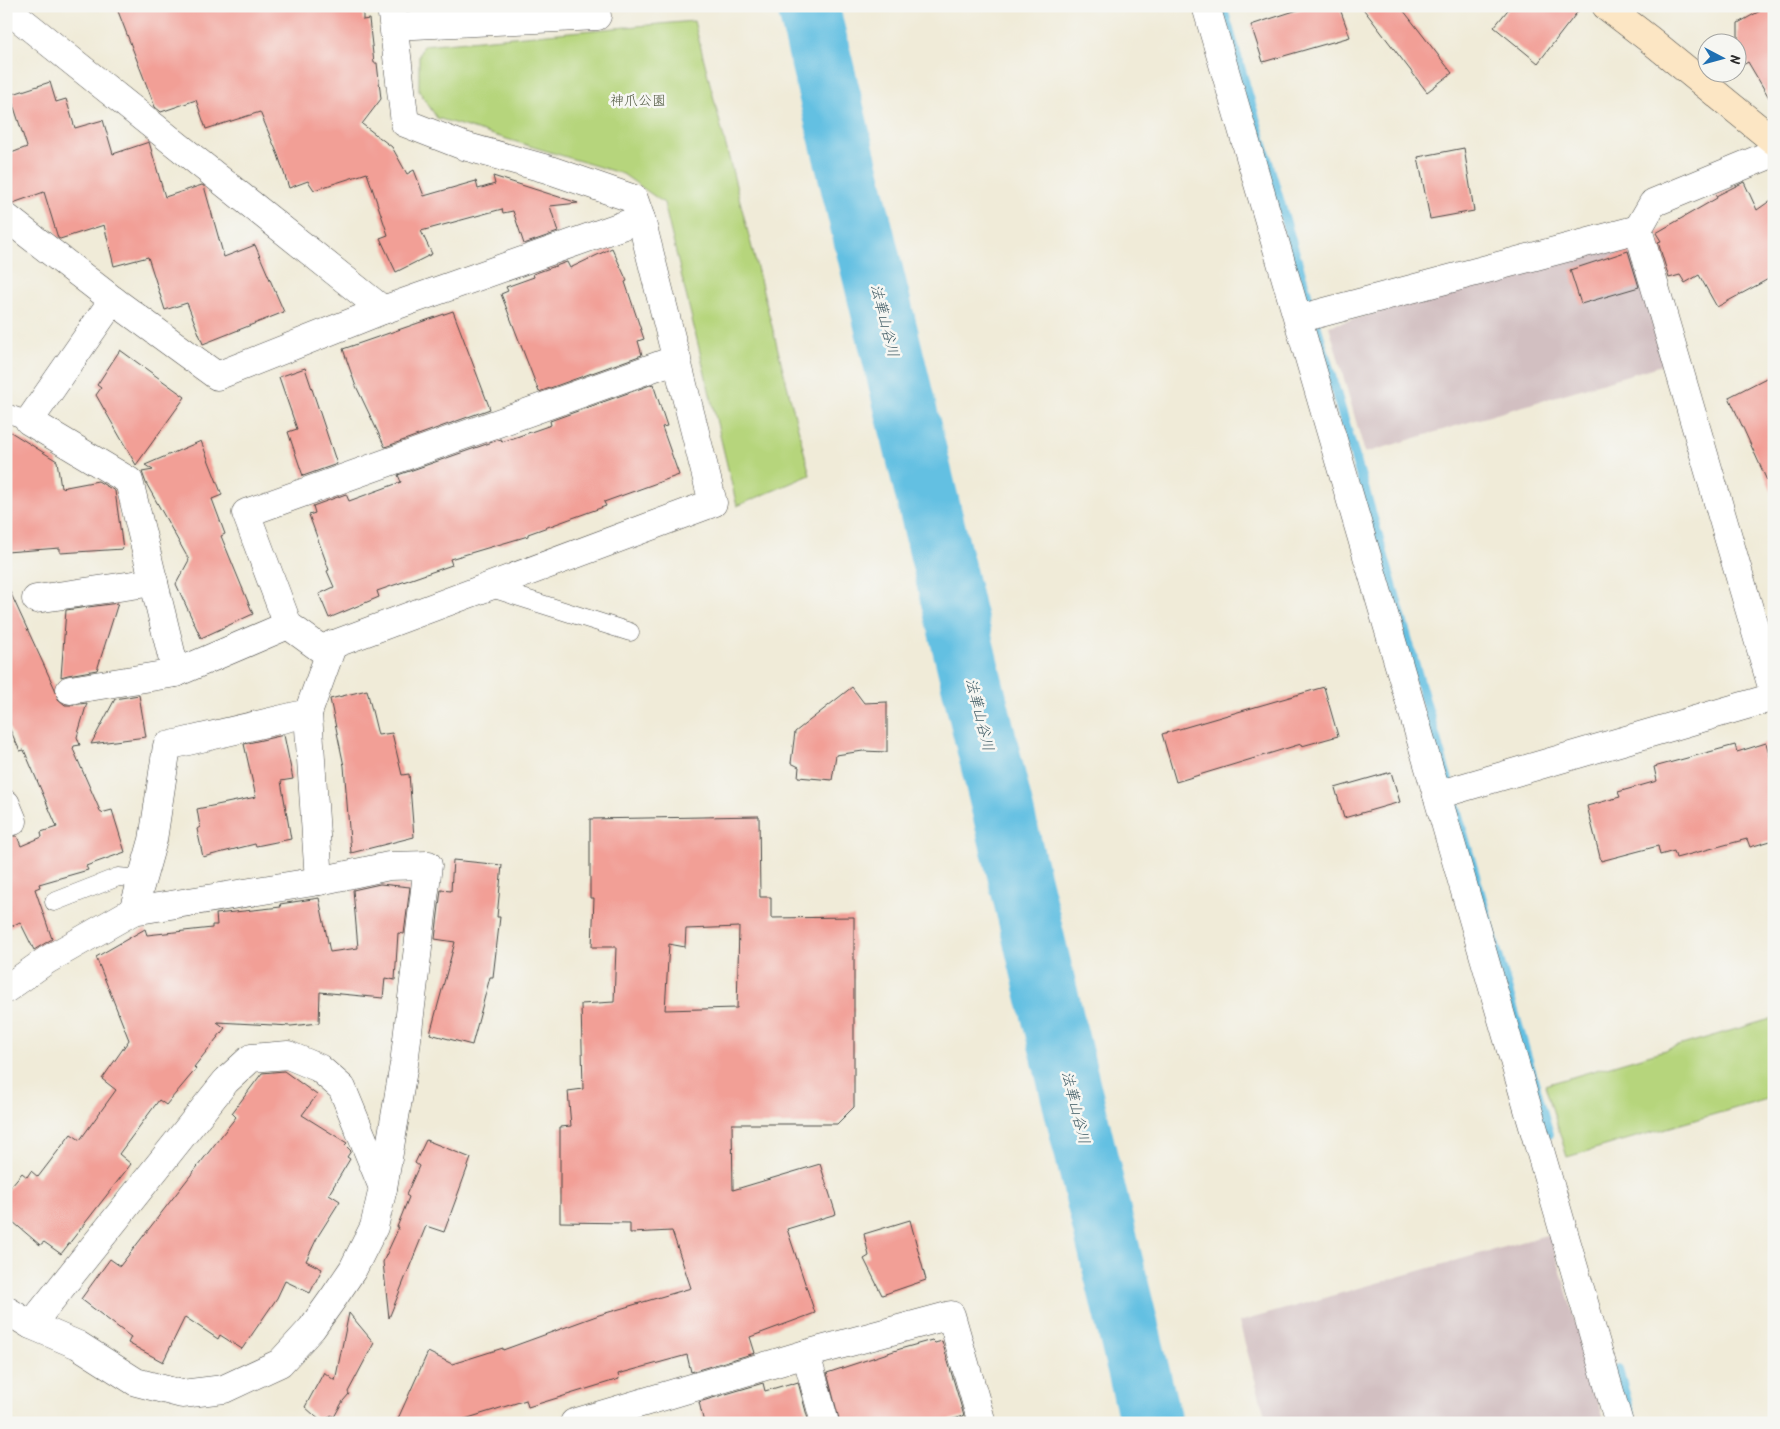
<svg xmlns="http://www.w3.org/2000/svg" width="1780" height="1429" font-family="Kalam,'Klee One',sans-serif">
	<rect width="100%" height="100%" fill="#f6f6f2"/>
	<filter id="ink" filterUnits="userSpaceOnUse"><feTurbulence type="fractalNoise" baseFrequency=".02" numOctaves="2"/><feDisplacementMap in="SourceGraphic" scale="10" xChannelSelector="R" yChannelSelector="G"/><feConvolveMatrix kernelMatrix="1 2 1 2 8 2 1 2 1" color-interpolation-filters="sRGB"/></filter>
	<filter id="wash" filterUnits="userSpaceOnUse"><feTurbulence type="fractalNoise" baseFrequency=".0096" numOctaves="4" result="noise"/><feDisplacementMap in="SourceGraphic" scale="20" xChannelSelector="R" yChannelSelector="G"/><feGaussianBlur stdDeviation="1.12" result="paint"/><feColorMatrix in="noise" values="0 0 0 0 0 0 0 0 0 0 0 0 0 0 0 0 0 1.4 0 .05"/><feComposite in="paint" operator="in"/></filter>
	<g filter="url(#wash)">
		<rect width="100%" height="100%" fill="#f0ebd8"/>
		<g fill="#d2bfc1">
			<path d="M 1620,244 L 1632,251 L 1665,364 L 1365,453 L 1329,326 Z"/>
			<path d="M 1550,1234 L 1605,1423 L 1267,1423 L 1239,1322 Z"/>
		</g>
		<g fill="#b6d57c" stroke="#708054">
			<path d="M 694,21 L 810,475 L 737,506 L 664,203 L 623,174 L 437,118 L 419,91 L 419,56 L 423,45 Z"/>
			<path d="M 1774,1018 L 1774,1097 L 1567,1157 L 1545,1085 Z"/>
		</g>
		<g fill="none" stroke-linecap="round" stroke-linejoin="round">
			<g stroke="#64c0e2" stroke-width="10">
				<path d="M 1222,6 L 1368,501 L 1549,1134"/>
				<path d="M 1618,1369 L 1633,1423"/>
			</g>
			<path stroke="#64c0e2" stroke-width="62" d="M 808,6 L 1151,1423"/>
		</g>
		<g id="blocks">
			<g fill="#f29f96" fill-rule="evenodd">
				<path d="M 116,6 L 363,6 L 363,20 L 369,19 L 374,63 L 377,63 L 381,99 L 362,124 L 392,147 L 407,174 L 414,170 L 424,196 L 476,181 L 478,189 L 495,184 L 493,176 L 578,203 L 550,206 L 558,232 L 524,244 L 513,211 L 503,213 L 502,209 L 421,231 L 432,254 L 396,272 L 380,238 L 388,235 L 367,173 L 314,190 L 308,181 L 289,188 L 278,155 L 260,112 L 206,129 L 196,100 L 161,112 L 155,107 Z"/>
				<path d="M 1310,6 L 1339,6 L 1350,37 L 1263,62 L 1251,25 Z"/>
				<path d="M 1361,6 L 1400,6 L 1452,73 L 1427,92 Z"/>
				<path d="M 1511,6 L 1582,6 L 1538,63 L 1494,27 Z"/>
				<path d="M 1769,6 L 1774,6 L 1774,106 L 1748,62 L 1738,68 L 1738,23 Z"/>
				<path d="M 50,82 L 56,102 L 66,99 L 75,128 L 103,120 L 113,154 L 149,142 L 165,197 L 202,185 L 204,186 L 224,257 L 255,245 L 284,312 L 203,344 L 187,303 L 165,310 L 148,257 L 114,266 L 104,225 L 60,239 L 58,238 L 44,192 L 13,203 L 6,202 L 6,155 L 27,147 L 10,95 Z"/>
				<path d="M 1464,148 L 1474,211 L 1430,219 L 1418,157 Z"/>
				<path d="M 1744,182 L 1757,210 L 1774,198 L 1774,276 L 1717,307 L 1699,275 L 1685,283 L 1680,275 L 1669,278 L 1658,242 L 1661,241 L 1656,233 L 1717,198 L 1716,196 Z"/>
				<path d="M 612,248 L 627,281 L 625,282 L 644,339 L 638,341 L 642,355 L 539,392 L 501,294 L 508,291 L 506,287 L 534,277 L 533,274 L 567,262 L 570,268 Z"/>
				<path d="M 1628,251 L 1639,287 L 1581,304 L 1570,270 Z"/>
				<path d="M 453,311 L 490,409 L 385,447 L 355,384 L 343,349 Z"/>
				<path d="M 120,350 L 185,397 L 136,465 L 96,395 L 101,388 L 97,385 Z"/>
				<path d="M 305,368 L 337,464 L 303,476 L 288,432 L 297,429 L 279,377 Z"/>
				<path d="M 1774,374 L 1774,496 L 1729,397 Z"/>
				<path d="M 653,384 L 667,426 L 662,427 L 679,475 L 604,502 L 606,506 L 528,534 L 528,536 L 450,559 L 452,565 L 377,591 L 379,597 L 329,618 L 319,594 L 334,587 L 327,571 L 329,570 L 309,515 L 315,513 L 313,506 L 346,494 L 349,501 L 401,482 L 398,475 L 501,439 L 502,442 L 551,425 L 550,421 Z"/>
				<path d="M 6,429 L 57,461 L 61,488 L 98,481 L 115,491 L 123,549 L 60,553 L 60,548 L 6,552 Z"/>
				<path d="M 201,441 L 222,495 L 212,499 L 225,534 L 221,536 L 253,614 L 201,638 L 176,584 L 189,560 L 146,483 L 142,472 L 153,470 L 145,465 Z"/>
				<path d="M 6,583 L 55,689 L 58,699 L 65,705 L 72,705 L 87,703 L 77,737 L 80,745 L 74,746 L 73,749 L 101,813 L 112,810 L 125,852 L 86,866 L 88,870 L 39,884 L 40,887 L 35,889 L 52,939 L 34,950 L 20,922 L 6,929 L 6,835 L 11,836 L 17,836 L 21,846 L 42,837 L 41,832 L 57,827 L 24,750 L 20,751 L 6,721 Z"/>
				<path d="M 118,603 L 97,670 L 68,675 L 61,677 L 66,610 Z"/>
				<path d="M 852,687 L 864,703 L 887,702 L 887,752 L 863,751 L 836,755 L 832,780 L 798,777 L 799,767 L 791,763 L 795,732 Z"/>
				<path d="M 1324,687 L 1338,736 L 1302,746 L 1301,744 L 1176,782 L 1162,734 Z"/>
				<path d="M 367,690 L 378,735 L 392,733 L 402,775 L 409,774 L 414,837 L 351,853 L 344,766 L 330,699 Z"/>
				<path d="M 139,695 L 146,737 L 91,744 L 115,699 Z"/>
				<path d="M 284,735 L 293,779 L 281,781 L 291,839 L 256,846 L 255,844 L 203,857 L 197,829 L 200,827 L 197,809 L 256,797 L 244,744 Z"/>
				<path d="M 1766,743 L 1774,770 L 1774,840 L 1750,847 L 1747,839 L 1676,858 L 1674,851 L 1660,855 L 1658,846 L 1601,861 L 1587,806 L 1620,797 L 1618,792 L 1657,781 L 1654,767 L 1735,745 L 1737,752 Z"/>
				<path d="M 1391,772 L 1400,802 L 1344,818 L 1335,788 Z"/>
				<path d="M 759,816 L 760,897 L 771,897 L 771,918 L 854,917 L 854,1107 L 837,1124 L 732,1124 L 733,1190 L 820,1164 L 836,1214 L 787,1229 L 815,1313 L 750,1337 L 755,1353 L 691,1372 L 687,1355 L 618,1374 L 619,1379 L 528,1407 L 526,1400 L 452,1423 L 396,1423 L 428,1352 L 452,1364 L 503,1348 L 503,1350 L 599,1315 L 691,1288 L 672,1231 L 630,1233 L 630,1223 L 560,1222 L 560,1127 L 571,1126 L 568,1091 L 583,1089 L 581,1004 L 614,1002 L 616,947 L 592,947 L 594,898 L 590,898 L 590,819 ZM 739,927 L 737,1008 L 665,1010 L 669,944 L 685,947 L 686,929 Z"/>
				<path d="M 453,860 L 502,865 L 497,917 L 500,917 L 493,977 L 490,977 L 472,1045 L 430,1034 L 455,942 L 435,939 L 441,890 L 451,891 Z"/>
				<path d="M 380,884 L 410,887 L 404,934 L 398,933 L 395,980 L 385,978 L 383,998 L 320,992 L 319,1023 L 291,1026 L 217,1022 L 225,1028 L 194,1067 L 196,1069 L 166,1105 L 159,1100 L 119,1154 L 131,1164 L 61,1254 L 44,1242 L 40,1245 L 6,1216 L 6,1192 L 22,1173 L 27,1177 L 31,1171 L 38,1177 L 71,1134 L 80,1140 L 116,1090 L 102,1079 L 129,1040 L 96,957 L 145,929 L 147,935 L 212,928 L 212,925 L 217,925 L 216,914 L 281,907 L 280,904 L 319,898 L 330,952 L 358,948 L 353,890 Z"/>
				<path d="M 284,1071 L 317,1095 L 302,1115 L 347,1143 L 345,1145 L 351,1151 L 347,1157 L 350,1159 L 329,1194 L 340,1201 L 318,1236 L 306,1261 L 322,1269 L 310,1293 L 285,1281 L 277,1298 L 242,1349 L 220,1335 L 218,1339 L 185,1317 L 163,1362 L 128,1343 L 131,1337 L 81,1299 L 110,1259 L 120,1266 L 236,1117 L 232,1113 L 262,1073 Z"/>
				<path d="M 426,1140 L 471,1158 L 444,1232 L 426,1226 L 389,1318 L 383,1262 L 399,1227 L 397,1227 L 409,1197 L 406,1195 L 419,1166 L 415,1163 Z"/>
				<path d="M 910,1220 L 926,1280 L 882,1295 L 864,1259 L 869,1256 L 864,1234 Z"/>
				<path d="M 349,1313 L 374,1343 L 348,1392 L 349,1394 L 343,1401 L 334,1417 L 331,1415 L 323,1423 L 305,1407 L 324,1372 L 335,1381 Z"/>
				<path d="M 932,1340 L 935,1343 L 942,1341 L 964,1416 L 939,1423 L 840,1423 L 827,1373 L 900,1349 Z"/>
				<path d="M 798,1382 L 809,1423 L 704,1423 L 699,1402 L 763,1383 L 765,1391 L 792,1383 L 792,1384 Z"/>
			</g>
		</g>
	</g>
	<g filter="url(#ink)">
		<use href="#blocks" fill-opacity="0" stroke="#494845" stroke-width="1"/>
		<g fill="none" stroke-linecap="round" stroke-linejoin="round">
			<defs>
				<g id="lane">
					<path d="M 6,413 L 29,421"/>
					<path d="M 488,587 L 630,632"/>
					<path d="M 54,902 L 118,877 L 142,879"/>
				</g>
				<g id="street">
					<path d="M 391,6 L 405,123 L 464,146 L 547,169 L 634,199 L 641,219 L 713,503 L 321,649 L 288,625 L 246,513 L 677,359"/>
					<path d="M 1206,6 L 1437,795 L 1619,1423"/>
					<path d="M 6,8 L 383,310"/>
					<path d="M 394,26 L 597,16 L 595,6"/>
					<path d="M 1774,153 L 1653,203 L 1638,229 L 1774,694"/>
					<path d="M 6,217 L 113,300 L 217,376 L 383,310 L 641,219"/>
					<path d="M 113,300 L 29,421 L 129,481 L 176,673 L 288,625"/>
					<path d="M 1298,319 L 1638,229"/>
					<path d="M 36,599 L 154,582"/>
					<path d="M 70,690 L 176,673"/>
					<path d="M 308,713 L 319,881"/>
					<path d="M 1437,795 L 1774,697"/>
					<path d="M 6,804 L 13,821"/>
					<path d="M 6,989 L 47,960 L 133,911"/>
					<path d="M 6,1310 L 31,1325 L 78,1345 L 136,1382 L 182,1394 L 224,1389 L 280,1363 L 312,1328 L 334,1297 L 353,1269 L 374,1227 L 383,1188 L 404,1064 L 428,865 L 389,866 L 319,881 L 133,911 L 153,840 L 167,746 L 308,713 L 333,644"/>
					<path d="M 31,1325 L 226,1081 L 251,1058 L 288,1055 L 319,1068 L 342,1088 L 383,1188"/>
					<path d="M 806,1354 L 825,1423"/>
					<path d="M 574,1423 L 806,1354 L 951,1315 L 982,1423"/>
				</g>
				<path id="secondary" d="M 1606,6 L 1649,39 L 1774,141"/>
			</defs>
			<use href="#lane" stroke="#494845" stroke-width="19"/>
			<use href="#street" stroke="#494845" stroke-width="29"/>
			<use href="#secondary" stroke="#494845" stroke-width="29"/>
			<use href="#lane" stroke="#fff" stroke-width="18"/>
			<use href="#street" stroke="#fff" stroke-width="28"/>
			<use href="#secondary" stroke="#fce6c4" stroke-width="28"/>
		</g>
	</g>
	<g text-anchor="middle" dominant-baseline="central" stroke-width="5" stroke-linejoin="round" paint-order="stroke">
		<g font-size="14" fill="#4e563f" stroke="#f6f6f2">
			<text x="638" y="101">神爪公園</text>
		</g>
		<g font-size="15" font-style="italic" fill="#3c5862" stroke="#f6f6f2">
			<text transform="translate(884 321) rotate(76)">法華山谷川</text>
			<text transform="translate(979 715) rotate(76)">法華山谷川</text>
			<text transform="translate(1075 1108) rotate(76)">法華山谷川</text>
		</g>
	</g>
	<rect width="1780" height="1429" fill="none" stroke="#f6f6f2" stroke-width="25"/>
	<g transform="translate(1722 58) rotate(96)"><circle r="24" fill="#f6f6f2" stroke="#a5a5a2"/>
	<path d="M0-4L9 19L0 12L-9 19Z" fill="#1f6fb2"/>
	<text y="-8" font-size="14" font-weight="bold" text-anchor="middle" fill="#2b2b2b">N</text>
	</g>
</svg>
